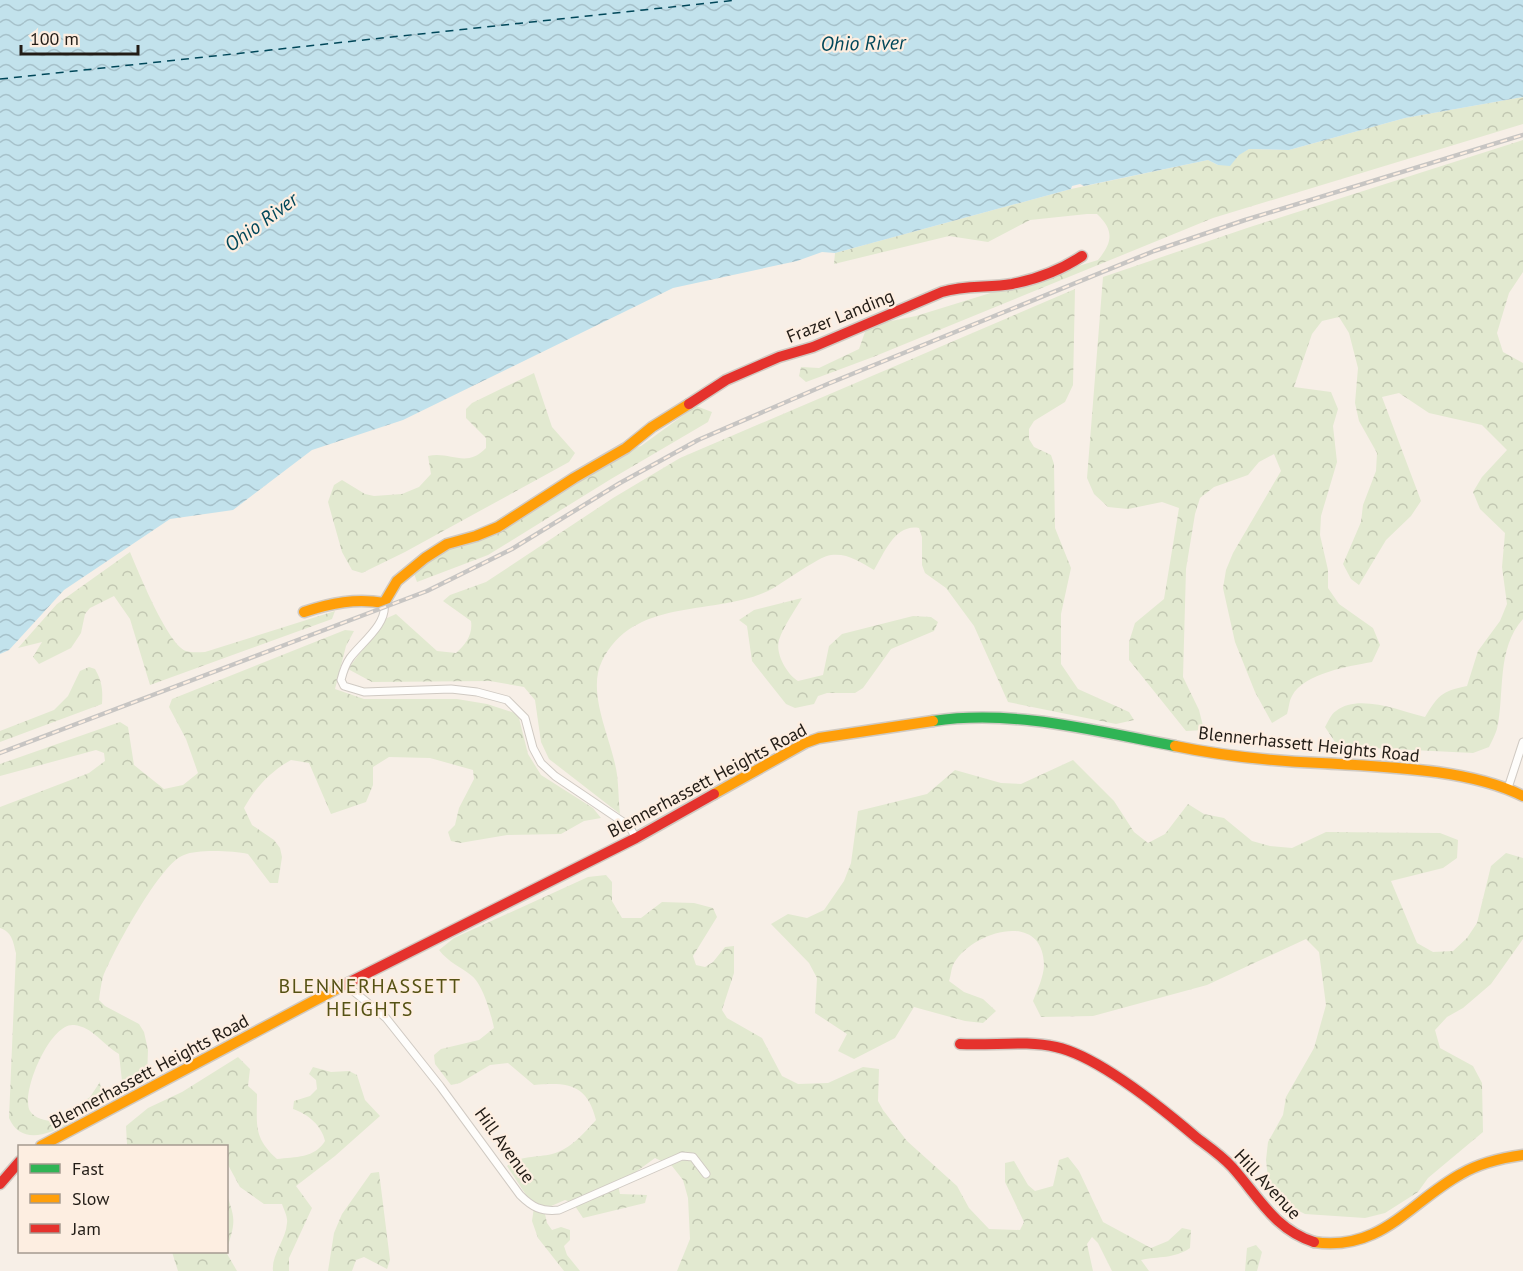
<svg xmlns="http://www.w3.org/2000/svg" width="1523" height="1271" font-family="'PT Sans',sans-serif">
	<defs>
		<pattern id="forest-crowns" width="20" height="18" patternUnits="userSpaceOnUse" patternTransform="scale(1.5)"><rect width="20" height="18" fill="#e2e9d0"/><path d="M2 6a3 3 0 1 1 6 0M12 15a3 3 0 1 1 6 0" fill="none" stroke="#c2c7b2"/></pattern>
		<pattern id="water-waves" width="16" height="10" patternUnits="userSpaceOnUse" patternTransform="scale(1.5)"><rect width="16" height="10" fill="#c2e2ec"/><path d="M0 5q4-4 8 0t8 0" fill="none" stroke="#a6c1ca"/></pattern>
	</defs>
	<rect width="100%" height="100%" fill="#f7efe7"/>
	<g fill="url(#forest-crowns)">
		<path d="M 1523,97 L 1523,124 L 1213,218 L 873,357 L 806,382 L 799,376 L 801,367 L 819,368 L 859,349 L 865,332 L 881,323 L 916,316 L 1098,260 C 1112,243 1115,231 1097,214 L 1087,214 L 1030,220 L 988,242 L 949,236 L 834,264 L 835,253 L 1071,189 L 1208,160 L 1218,165 L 1249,149 L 1289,150 L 1405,118 Z"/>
		<path d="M 1523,140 L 1523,272 L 1509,293 L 1497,333 L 1503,352 L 1523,363 L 1523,619 C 1496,649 1505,693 1497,729 C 1495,735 1492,741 1489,747 L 1473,753 L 1352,747 L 1335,742 L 1325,727 C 1328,722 1331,714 1336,711 C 1358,693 1401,711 1425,717 C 1438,696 1441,691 1467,686 L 1478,651 L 1500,621 L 1507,604 L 1502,567 L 1505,533 L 1480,509 L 1473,492 L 1482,477 L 1507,450 L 1482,425 L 1429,413 L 1399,393 L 1382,397 L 1421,501 L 1411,516 L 1386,540 L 1359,585 L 1351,579 L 1343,564 L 1361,522 L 1363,505 L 1376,471 L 1377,453 L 1359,421 L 1355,403 L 1358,368 L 1349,333 L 1339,317 L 1322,321 L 1312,334 L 1294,387 L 1331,392 L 1338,409 L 1333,426 L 1337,462 L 1321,516 L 1320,535 L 1328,570 L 1328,588 L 1339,604 L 1373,628 L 1380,645 L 1372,662 C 1350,666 1304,673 1292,696 C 1289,701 1289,708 1287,714 L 1272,723 L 1255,692 L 1235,642 L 1223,588 L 1226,570 L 1233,553 L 1281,471 L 1274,454 L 1259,462 L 1248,475 L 1214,487 L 1200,498 L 1195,514 L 1186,569 L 1183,677 L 1199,710 L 1204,730 L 1186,731 L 1129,660 L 1129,642 L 1135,623 L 1164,599 L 1179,508 L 1162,502 L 1128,509 L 1108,507 L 1094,494 L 1087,478 L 1103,277 L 1250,227 Z"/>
		<path d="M 1075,289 L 1073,385 L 1065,402 L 1034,421 L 1029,429 L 1029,439 L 1034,447 L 1051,455 L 1054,464 L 1055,528 L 1071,568 L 1061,614 L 1061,664 L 1078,689 L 1129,712 L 1134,720 L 1116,724 L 1008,702 L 974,626 L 946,588 L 925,573 L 922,565 L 922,537 L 919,528 C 895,524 885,552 874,570 C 860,562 848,553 831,555 C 819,556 782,584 768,591 C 712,617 635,596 602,661 C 587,691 609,735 615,764 C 619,780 618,798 620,814 L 549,759 L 541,742 L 535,700 L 524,687 L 490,681 L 372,682 L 348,669 L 385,619 L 396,614 L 437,651 L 456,653 C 466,644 473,634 471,621 L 443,601 L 450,595 L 486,582 L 613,498 L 680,458 Z"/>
		<path d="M 534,373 L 552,427 L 575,453 L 569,462 L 405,552 L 362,573 L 352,570 L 342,552 L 328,502 L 334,485 L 342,480 L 365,494 L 374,496 L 402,494 L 419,487 L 431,474 L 428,456 C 451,451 466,469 486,448 L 486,438 L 466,418 L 466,409 L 472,403 Z"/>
		<path d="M 696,406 L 712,412 L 708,422 L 611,479 L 488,555 L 417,582 L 411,565 L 492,523 L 588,463 L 641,446 Z"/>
		<path d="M 130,552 C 138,571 168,645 186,651 C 191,653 199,652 205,652 L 335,611 L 332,619 L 150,685 L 130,619 L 114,596 L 90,608 L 85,614 L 81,633 L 71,648 L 39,664 L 33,657 L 42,642 L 18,648 L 57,604 Z"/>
		<path d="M 802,598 C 795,610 783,627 779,640 C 775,654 787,674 798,681 L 823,675 L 829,646 L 842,634 L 913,616 L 931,617 L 938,622 L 934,631 L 891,649 L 863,688 L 855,693 L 827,693 L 818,696 L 814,704 L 795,708 L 786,704 L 752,661 L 747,626 L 739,620 L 754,610 Z"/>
		<path d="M 345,630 L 354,631 L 346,646 L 335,689 L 364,699 L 457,699 L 487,704 L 518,714 L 528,754 L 541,775 L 593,808 L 601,818 L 584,821 L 561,834 L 507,835 L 460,843 L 451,841 L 448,832 L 455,825 L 459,808 L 474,779 L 473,770 L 430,758 L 389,757 L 373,767 L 373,785 L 366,802 L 331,814 L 309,763 L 291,760 C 271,771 255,788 244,808 L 252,825 L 274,840 L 280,848 L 282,857 L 278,883 L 270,883 L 248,854 C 233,851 198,849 184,855 C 161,862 112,953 103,977 C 101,984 100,992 99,1000 L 105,1006 L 139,1024 L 144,1032 L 148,1050 L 147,1077 L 131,1083 L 122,1081 L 119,1054 C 102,1044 93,1027 74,1025 C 50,1022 20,1094 30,1111 C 35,1119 45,1120 54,1122 L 90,1097 L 100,1082 L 102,1102 C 79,1118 26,1158 9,1118 L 16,953 C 13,941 12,932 0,928 L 0,807 L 89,773 L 105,761 L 104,753 L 96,750 L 0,776 L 0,764 L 120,722 L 128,727 L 134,765 L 164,789 L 183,785 L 198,773 L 186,739 L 169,707 L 172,699 Z"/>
		<path d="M 89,667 L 95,669 C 102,681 103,690 102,704 L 0,742 L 0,731 L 54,710 L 68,696 L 80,671 Z"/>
		<path d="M 1073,760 L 1114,801 L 1134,832 L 1148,843 L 1165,834 L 1188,804 L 1204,814 L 1224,818 L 1252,841 L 1270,846 L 1292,848 L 1326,832 L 1440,833 L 1458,840 L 1457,858 L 1443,868 L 1391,881 L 1417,943 L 1433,952 L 1453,951 L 1467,938 L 1477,923 L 1491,866 L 1506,853 L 1523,858 L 1523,939 L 1491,984 L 1463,1008 L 1447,1017 L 1435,1030 L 1440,1048 L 1473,1066 L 1482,1083 L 1483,1132 L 1428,1178 L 1418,1192 L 1385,1213 L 1365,1218 L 1305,1214 L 1289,1206 L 1277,1193 L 1268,1178 L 1266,1160 L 1268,1142 L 1283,1115 L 1286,1097 L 1314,1048 L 1326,1005 L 1319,952 L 1306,939 L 1207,985 L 1093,1016 L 1041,1017 L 1033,1001 C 1037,991 1044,976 1044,965 C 1043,909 972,932 954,963 C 951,968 951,976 949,981 L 964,992 L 983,999 L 996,1011 L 983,1023 L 965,1021 L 914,1007 L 895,1038 L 854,1059 L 838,1051 L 847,1034 L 815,1013 L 817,978 L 809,963 L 771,924 L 788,914 L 807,918 L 824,910 L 844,881 L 851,863 L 858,811 L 927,794 L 955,770 L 1001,783 L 1021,784 Z"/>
		<path d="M 606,875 L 612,882 L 612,901 L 622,918 L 641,918 L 662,902 L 694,903 L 713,908 L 717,917 L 693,956 L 696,965 L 705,967 L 713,962 L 725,947 L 734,946 L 734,973 L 722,1010 L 727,1018 L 762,1038 L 782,1076 L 798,1084 L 828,1083 L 863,1067 L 879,1069 L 878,1101 L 883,1110 L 907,1141 L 957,1186 L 969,1208 L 989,1229 L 1020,1230 L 1024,1222 L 1005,1182 L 1005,1163 L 1014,1161 L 1028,1185 L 1035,1191 L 1053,1186 L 1059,1160 L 1068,1157 L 1079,1171 L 1103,1222 L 1151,1248 L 1168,1241 L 1182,1228 L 1191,1230 L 1190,1248 C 1174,1259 1159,1256 1141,1260 L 1149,1271 L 1112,1271 L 1098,1243 L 1092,1237 L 1087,1244 L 1093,1271 L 677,1271 L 690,1239 L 688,1198 L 683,1180 L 672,1166 L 655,1158 L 618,1185 L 620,1194 L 647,1195 L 645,1203 L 583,1218 L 573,1203 L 565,1200 L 549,1207 L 545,1214 L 547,1223 L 552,1230 L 561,1227 L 570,1230 L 570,1240 L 564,1246 L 567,1255 L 580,1271 L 564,1271 L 538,1238 L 532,1221 L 534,1207 L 507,1166 C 520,1155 536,1158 552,1154 C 571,1149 583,1134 596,1120 C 587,1084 568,1082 534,1085 L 508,1063 L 490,1065 L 460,1083 L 451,1085 L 435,1064 L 434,1055 L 441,1049 L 479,1040 L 494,1028 C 491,1014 483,985 472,976 C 461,967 448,962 439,950 L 454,938 L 588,877 Z"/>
		<path d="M 238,1057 L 250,1069 L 248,1086 L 257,1094 C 257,1125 253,1137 277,1159 C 295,1157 315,1158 325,1141 C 322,1126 308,1114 293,1109 L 294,1101 L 310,1096 L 317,1089 L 316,1080 L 309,1074 L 313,1067 L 331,1072 L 349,1071 L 357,1075 L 365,1100 L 380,1116 L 335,1156 L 296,1186 L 312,1208 L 289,1258 L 289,1271 L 273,1271 C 271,1255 286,1240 287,1223 C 288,1217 284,1210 282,1204 L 264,1204 L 240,1187 L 227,1163 L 226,1146 L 128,1146 L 127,1144 L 126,1126 L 148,1108 L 182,1092 Z"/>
		<path d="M 379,1172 L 390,1260 L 387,1269 L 364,1257 L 356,1260 L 352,1271 L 328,1271 L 334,1233 L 342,1214 L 371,1173 Z"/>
		<path d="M 227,1195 C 236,1221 235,1223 227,1249 Z"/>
		<path d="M 1256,1245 L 1262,1252 L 1257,1271 L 1245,1271 L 1247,1248 Z"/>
		<path d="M 172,1252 L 226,1252 L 237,1271 L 178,1271 Z"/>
	</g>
	<path fill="url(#water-waves)" d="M 0,0 L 1523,0 L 1523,97 L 1405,118 L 1289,150 L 1249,149 L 1239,155 L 1230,166 L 1218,165 L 1208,160 L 1084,186 L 1080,184 L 1072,186 L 1071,189 L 835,253 L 822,252 L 797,261 L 673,288 L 403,420 L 312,450 L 233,510 L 170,519 L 64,590 L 9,650 L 0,654 Z"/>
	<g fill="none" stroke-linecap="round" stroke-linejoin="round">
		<path stroke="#004759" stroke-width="1.5" stroke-dasharray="8 6" stroke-linecap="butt" d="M 0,79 L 737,0"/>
		<defs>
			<g id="street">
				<path d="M 384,603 C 388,624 361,643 350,658 C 345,665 343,672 341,680 L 344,686 L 364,692 L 451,689 L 477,692 L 507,700 L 525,718 L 533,748 L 541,763 L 555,776 L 629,826 L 636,838"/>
				<path d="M 1508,788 L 1523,742"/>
				<path d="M 346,985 L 386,1018 L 440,1086 L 520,1195 C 532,1207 541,1212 559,1210 L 682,1156 L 693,1157 L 706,1174"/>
			</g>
			<path id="fast" d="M 933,721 C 1015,709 1095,731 1175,746"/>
			<g id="slow">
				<path d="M 304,612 C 331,603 356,598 384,603 L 397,581 L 425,558 L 447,544 L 476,536 L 498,527 L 574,478 L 626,448 L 652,427 L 689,404"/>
				<path d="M 1175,746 C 1223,756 1272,761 1321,763 C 1383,767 1467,768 1523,796"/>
				<path d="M 714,794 L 805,743 L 819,738 L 933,721"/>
				<path d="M 41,1146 L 340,987"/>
				<path d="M 1314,1242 C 1381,1252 1410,1202 1461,1174 C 1480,1163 1501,1158 1523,1155"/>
			</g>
			<g id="jam">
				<path d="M 689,404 L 726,380 L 779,357 L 813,347 L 942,292 C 965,285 989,288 1012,284 C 1037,279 1061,270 1082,256"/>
				<path d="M 340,987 L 636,838 L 714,794"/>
				<path d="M 960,1044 C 992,1046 1025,1040 1056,1047 C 1098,1056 1163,1109 1197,1138 C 1209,1147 1222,1156 1232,1167 C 1259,1197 1274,1229 1314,1242"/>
				<path d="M 0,1184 L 20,1161"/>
			</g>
		</defs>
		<use href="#street" stroke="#d0cac3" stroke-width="9"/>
		<use href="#fast" stroke="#d0cac3" stroke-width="13"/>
		<use href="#slow" stroke="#d0cac3" stroke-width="13"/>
		<use href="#jam" stroke="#d0cac3" stroke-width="13"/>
		<use href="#street" stroke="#fefdfb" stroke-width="7"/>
		<use href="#fast" stroke="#30b455" stroke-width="10"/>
		<use href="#slow" stroke="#ff9f0a" stroke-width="10"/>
		<use href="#jam" stroke="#e5322d" stroke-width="10"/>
		<defs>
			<path id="rail" d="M 0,753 L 427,591 L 512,549 L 620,483 L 698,440 L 830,383 L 1154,251 L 1245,220 L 1523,135"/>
		</defs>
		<use href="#rail" stroke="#c7c5c3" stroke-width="4.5"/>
		<use href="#rail" stroke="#fdeee1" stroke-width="2" stroke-dasharray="7" stroke-linecap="butt"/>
	</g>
	<g text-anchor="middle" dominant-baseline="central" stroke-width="4.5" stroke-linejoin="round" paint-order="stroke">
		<g font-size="18" fill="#221c16" stroke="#fdeee1">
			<text transform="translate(840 316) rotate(-22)">Frazer Landing</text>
			<text transform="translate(1309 744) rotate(6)">Blennerhassett Heights Road</text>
			<text transform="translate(707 780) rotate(-28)">Blennerhassett Heights Road</text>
			<text transform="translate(149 1071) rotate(-28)">Blennerhassett Heights Road</text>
			<text transform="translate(505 1145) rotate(54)">Hill Avenue</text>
			<text transform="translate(1268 1184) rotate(47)">Hill Avenue</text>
		</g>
		<g font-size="20" font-style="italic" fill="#004759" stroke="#fdeee1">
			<text transform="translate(863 43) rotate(-1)">Ohio River</text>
			<text transform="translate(261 222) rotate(-36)">Ohio River</text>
		</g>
		<g font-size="20" letter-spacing="1.5" fill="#565214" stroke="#fdeee1">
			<text x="370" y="986">BLENNERHASSETT<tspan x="370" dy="23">HEIGHTS</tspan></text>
		</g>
	</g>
	<rect x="18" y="1145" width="210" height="108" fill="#fdeee1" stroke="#a59a90" stroke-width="1.5"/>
	<rect x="30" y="1164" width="30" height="9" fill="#30b455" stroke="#a59a90" stroke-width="1.5"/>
	<text x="72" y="1175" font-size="18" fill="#221c16">Fast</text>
	<rect x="30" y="1194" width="30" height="9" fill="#ff9f0a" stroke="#a59a90" stroke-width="1.5"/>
	<text x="72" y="1205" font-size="18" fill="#221c16">Slow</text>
	<rect x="30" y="1224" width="30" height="9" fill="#e5322d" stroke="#a59a90" stroke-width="1.5"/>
	<text x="72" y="1235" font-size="18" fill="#221c16">Jam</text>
	<path d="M21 45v9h117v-9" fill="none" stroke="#221c16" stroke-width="3"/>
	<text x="30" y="45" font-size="18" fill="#221c16" stroke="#fdeee1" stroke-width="4.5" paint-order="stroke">100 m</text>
</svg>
